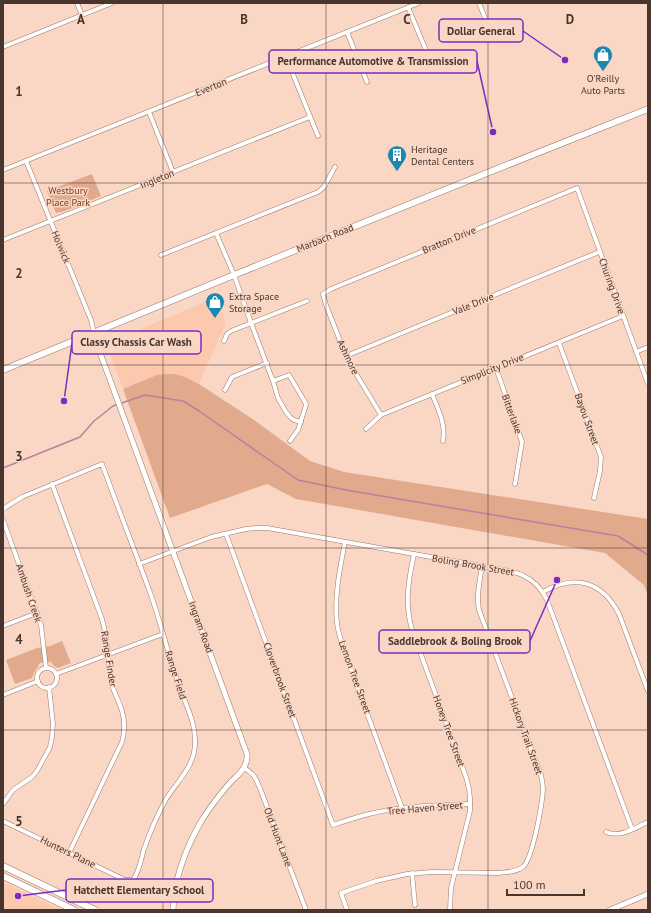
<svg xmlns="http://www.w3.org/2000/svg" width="651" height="913" font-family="'PT Sans',sans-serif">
	<rect width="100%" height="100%" fill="#fad6c5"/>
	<g fill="#fcc9af">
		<path d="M 216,297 L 226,323 L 199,384 L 185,377 L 175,374 L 165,374 L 157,375 L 123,389 L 106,344 Z"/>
		<path d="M 3,882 L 62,910 L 3,910 Z"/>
	</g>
	<g fill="#e1aa8d">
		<path d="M 92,174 L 101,196 L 65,211 L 56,213 L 47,191 Z"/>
		<path d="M 165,374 L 175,374 L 185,377 L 199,384 L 254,420 L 310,461 L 344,472 L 648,519 L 648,596 L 644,585 L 605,553 L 296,499 L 267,484 L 170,518 L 123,389 L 157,375 Z"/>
		<path d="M 62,641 L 71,663 L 58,668 L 54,666 L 51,662 L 40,663 L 34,673 L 32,678 L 15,684 L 6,660 L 37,648 L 50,646 Z"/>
	</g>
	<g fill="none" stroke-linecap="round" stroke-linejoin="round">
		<path stroke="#be7e9e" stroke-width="1.5" d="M 3,468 L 80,437 L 94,421 L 113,406 L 145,395 L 183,401 L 199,411 L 298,480 L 346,490 L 618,536 L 648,555"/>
		<defs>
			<g id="minor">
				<path d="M 77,3 L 82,15"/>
				<path d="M 479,3 L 492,35"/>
				<path d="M 408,7 L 430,60"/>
				<path d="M 347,32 L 367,82"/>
				<path d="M 3,47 L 112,3"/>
				<path d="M 286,57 L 318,136"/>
				<path d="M 149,112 L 173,172"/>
				<path d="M 26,161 L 91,320 L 94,333"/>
				<path d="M 3,170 L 419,3"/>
				<path d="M 216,233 L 234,275 L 251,323 L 273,381 L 278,398 L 286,412 L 290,417 L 294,420 L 301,422"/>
				<path d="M 3,240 L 310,117"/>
				<path d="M 161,255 L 318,192 L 324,187 L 335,167"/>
				<path d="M 224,341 L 227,334 L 231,331 L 307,301"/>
				<path d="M 559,343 L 601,457 L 600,471 L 594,498"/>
				<path d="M 636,352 L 648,347"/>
				<path d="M 346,356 L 599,252"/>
				<path d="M 496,368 L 522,442 L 515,484"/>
				<path d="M 273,381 L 289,375 L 305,402 L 306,405 L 298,430 L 290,441"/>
				<path d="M 225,390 L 232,377 L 267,363"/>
				<path d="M 432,394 C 438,409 446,424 443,441"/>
				<path d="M 381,415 L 358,377 L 346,356 L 326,305 L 323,294 L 331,289 L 577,188 L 648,384"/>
				<path d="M 366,429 L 381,415 L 623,316"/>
				<path d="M 52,484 L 102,619 C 108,639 108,660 111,681 C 113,691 119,701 122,711 C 125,721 125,731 122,742 L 69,853"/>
				<path d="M 3,509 L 22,497 L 102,464 C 118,508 135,551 151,595 C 161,624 168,654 178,682 C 184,702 196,721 195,743 C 195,767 176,782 165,801 C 157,816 150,832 144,849 C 141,859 140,870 133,880 L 125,880 L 3,821"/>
				<path d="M 3,520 L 41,625 L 46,668"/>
				<path d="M 226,534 L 333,825 C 345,821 357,817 369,814 C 402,806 436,805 470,804"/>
				<path d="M 345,542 C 340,568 334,596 337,623 C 338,634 343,645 346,656 L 402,808"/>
				<path d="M 414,554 C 408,582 404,605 413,633 L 466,777 L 469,789 L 470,798 L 470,811 L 451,888 L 450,910"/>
				<path d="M 139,564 L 211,537 L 246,529 L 256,528 L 267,528 L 482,566 C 510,571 533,571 547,600 L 632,829"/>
				<path d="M 543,592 C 575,574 602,581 619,614 L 648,691"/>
				<path d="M 3,626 L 37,613"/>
				<circle cx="47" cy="678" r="10"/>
				<path d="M 56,674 L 163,634"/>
				<path d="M 3,695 L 38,681"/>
				<path d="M 244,768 C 255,774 256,779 261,791 L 306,910"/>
				<path d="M 3,804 L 10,794 L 13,790 L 32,777 L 37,771 L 50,747 L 52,737 L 53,724 L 49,687"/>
				<path d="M 606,832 C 620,838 635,828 648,822"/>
				<path d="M 412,873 L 415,905"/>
				<path d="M 347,910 L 341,893 L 376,881 L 407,874 L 432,872 L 499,873 C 508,872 516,872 523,867 C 533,858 542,804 543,790 C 543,785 542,780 541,775 L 479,610 C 476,595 480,580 482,566"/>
			</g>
			<g id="tertiary">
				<path d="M 94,333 L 96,342 L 109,377 L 247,754 C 248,760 246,764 243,769 C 239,775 233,779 228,785 C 217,798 206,812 198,827 C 184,853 174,881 173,910"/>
				<path d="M 610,910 L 648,894"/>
			</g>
			<g id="secondary">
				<path d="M 3,370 L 234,275 L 492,171 L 648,109"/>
				<path d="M 3,866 L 95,910"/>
				<path d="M 3,876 L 74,910"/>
			</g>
		</defs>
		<use href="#minor" stroke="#a07864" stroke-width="5"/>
		<use href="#tertiary" stroke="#a07864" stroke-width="6"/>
		<use href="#secondary" stroke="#a07864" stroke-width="7"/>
		<use href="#minor" stroke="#fff" stroke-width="4"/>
		<use href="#tertiary" stroke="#fff" stroke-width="5"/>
		<use href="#secondary" stroke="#fff" stroke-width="6"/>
	</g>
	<path fill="none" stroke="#48362e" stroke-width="1" stroke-opacity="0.55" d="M 163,3 L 163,910M 326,3 L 326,910M 488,3 L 488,910M 3,183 L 648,183M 3,365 L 648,365M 3,548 L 648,548M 3,730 L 648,730"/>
	<defs>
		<symbol id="shop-pin" viewBox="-11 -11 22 30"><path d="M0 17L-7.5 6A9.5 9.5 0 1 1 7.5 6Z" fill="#1987ae" stroke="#fad6c5"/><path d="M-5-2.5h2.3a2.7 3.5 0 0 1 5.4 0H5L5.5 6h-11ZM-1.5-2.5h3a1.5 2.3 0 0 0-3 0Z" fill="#fff"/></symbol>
		<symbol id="building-pin" viewBox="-11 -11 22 30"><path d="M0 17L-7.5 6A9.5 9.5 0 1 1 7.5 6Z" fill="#1987ae" stroke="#fad6c5"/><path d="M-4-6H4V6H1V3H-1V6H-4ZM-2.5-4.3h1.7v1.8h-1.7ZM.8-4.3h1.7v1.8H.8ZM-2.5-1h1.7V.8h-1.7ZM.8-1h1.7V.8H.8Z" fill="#fff"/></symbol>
	</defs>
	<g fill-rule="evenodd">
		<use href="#shop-pin" x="592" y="44" width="22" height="30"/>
		<use href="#building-pin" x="386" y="144" width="22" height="30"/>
		<use href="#shop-pin" x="204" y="291" width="22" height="30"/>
	</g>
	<g text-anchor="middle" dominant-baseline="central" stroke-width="3" stroke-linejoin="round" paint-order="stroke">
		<g font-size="10" fill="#48362e" stroke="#fad6c5" text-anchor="start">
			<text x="603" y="78" text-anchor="middle">O'Reilly<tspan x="603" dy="12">Auto Parts</tspan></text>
			<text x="411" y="149">Heritage<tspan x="411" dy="12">Dental Centers</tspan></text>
			<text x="229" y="296">Extra Space<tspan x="229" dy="12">Storage</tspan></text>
		</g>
		<g font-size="10" fill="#48362e" stroke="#fad6c5">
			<text transform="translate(211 87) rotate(-22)">Everton</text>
			<text transform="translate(157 179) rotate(-22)">Ingleton</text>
			<text transform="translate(325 238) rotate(-22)">Marbach Road</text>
			<text transform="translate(449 240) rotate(-22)">Bratton Drive</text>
			<text transform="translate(61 247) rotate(68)">Holwick</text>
			<text transform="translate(612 286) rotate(70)">Churing Drive</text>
			<text transform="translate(473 304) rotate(-22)">Vale Drive</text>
			<text transform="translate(348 357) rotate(64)">Ashmore</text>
			<text transform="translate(492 369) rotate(-22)">Simplicity Drive</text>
			<text transform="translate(512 414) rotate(70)">Bitterlake</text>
			<text transform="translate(587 419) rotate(70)">Bayou Street</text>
			<text transform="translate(473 565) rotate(10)">Boling Brook Street</text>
			<text transform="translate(29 593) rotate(71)">Ambush Creek</text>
			<text transform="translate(201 627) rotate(70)">Ingram Road</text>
			<text transform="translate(109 659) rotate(81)">Range Finder</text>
			<text transform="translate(176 675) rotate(72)">Range Field</text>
			<text transform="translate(355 677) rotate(70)">Lemon Tree Street</text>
			<text transform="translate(280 680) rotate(70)">Cloverbrook Street</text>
			<text transform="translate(449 731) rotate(70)">Honey Tree Street</text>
			<text transform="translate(526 736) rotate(70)">Hickory Trail Street</text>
			<text transform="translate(425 808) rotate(-5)">Tree Haven Street</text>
			<text transform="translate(278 837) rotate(69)">Old Hunt Lane</text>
			<text transform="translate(68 852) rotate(26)">Hunters Plane</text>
		</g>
		<g font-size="10" fill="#773c1a" stroke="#fad6c5">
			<text x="68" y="190">Westbury<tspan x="68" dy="12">Place Park</tspan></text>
		</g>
	</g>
	<g font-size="13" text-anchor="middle" font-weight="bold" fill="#48362e" stroke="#fad6c5" stroke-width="3" stroke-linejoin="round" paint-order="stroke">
		<text x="81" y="24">A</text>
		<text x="244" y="24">B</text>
		<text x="407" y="24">C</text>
		<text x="570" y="24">D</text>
		<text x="19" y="96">1</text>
		<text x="19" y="278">2</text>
		<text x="19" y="461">3</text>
		<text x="19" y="644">4</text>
		<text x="19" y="826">5</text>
	</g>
	<path fill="none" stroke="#7b2cbf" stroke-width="1.5" d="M565 60L523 31M493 132L477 61M64 401L72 343M557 580L530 641M18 896L66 890"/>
	<g fill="#7b2cbf" stroke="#fad6c5" stroke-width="1.5">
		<circle cx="565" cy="60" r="4"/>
		<circle cx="493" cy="132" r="4"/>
		<circle cx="64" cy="401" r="4"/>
		<circle cx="557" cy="580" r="4"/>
		<circle cx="18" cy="896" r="4"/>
	</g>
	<g fill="#fad6c5" stroke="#7b2cbf" stroke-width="1.5">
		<rect x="439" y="19" width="84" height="23" rx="4"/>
		<rect x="269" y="50" width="208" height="23" rx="4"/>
		<rect x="72" y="331" width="129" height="23" rx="4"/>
		<rect x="379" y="630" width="151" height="23" rx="4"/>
		<rect x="66" y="879" width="147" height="23" rx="4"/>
	</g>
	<g font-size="11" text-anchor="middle" font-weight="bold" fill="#48362e">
		<text x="481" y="35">Dollar General</text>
		<text x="373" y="65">Performance Automotive &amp; Transmission</text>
		<text x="136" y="346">Classy Chassis Car Wash</text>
		<text x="455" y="645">Saddlebrook &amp; Boling Brook</text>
		<text x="139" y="894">Hatchett Elementary School</text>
	</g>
	<rect width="651" height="913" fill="none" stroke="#48362e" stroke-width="8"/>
	<path d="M507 889v6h77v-6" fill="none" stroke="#48362e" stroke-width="2"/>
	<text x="513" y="889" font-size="12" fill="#48362e" stroke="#fad6c5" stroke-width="3" paint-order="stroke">100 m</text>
</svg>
